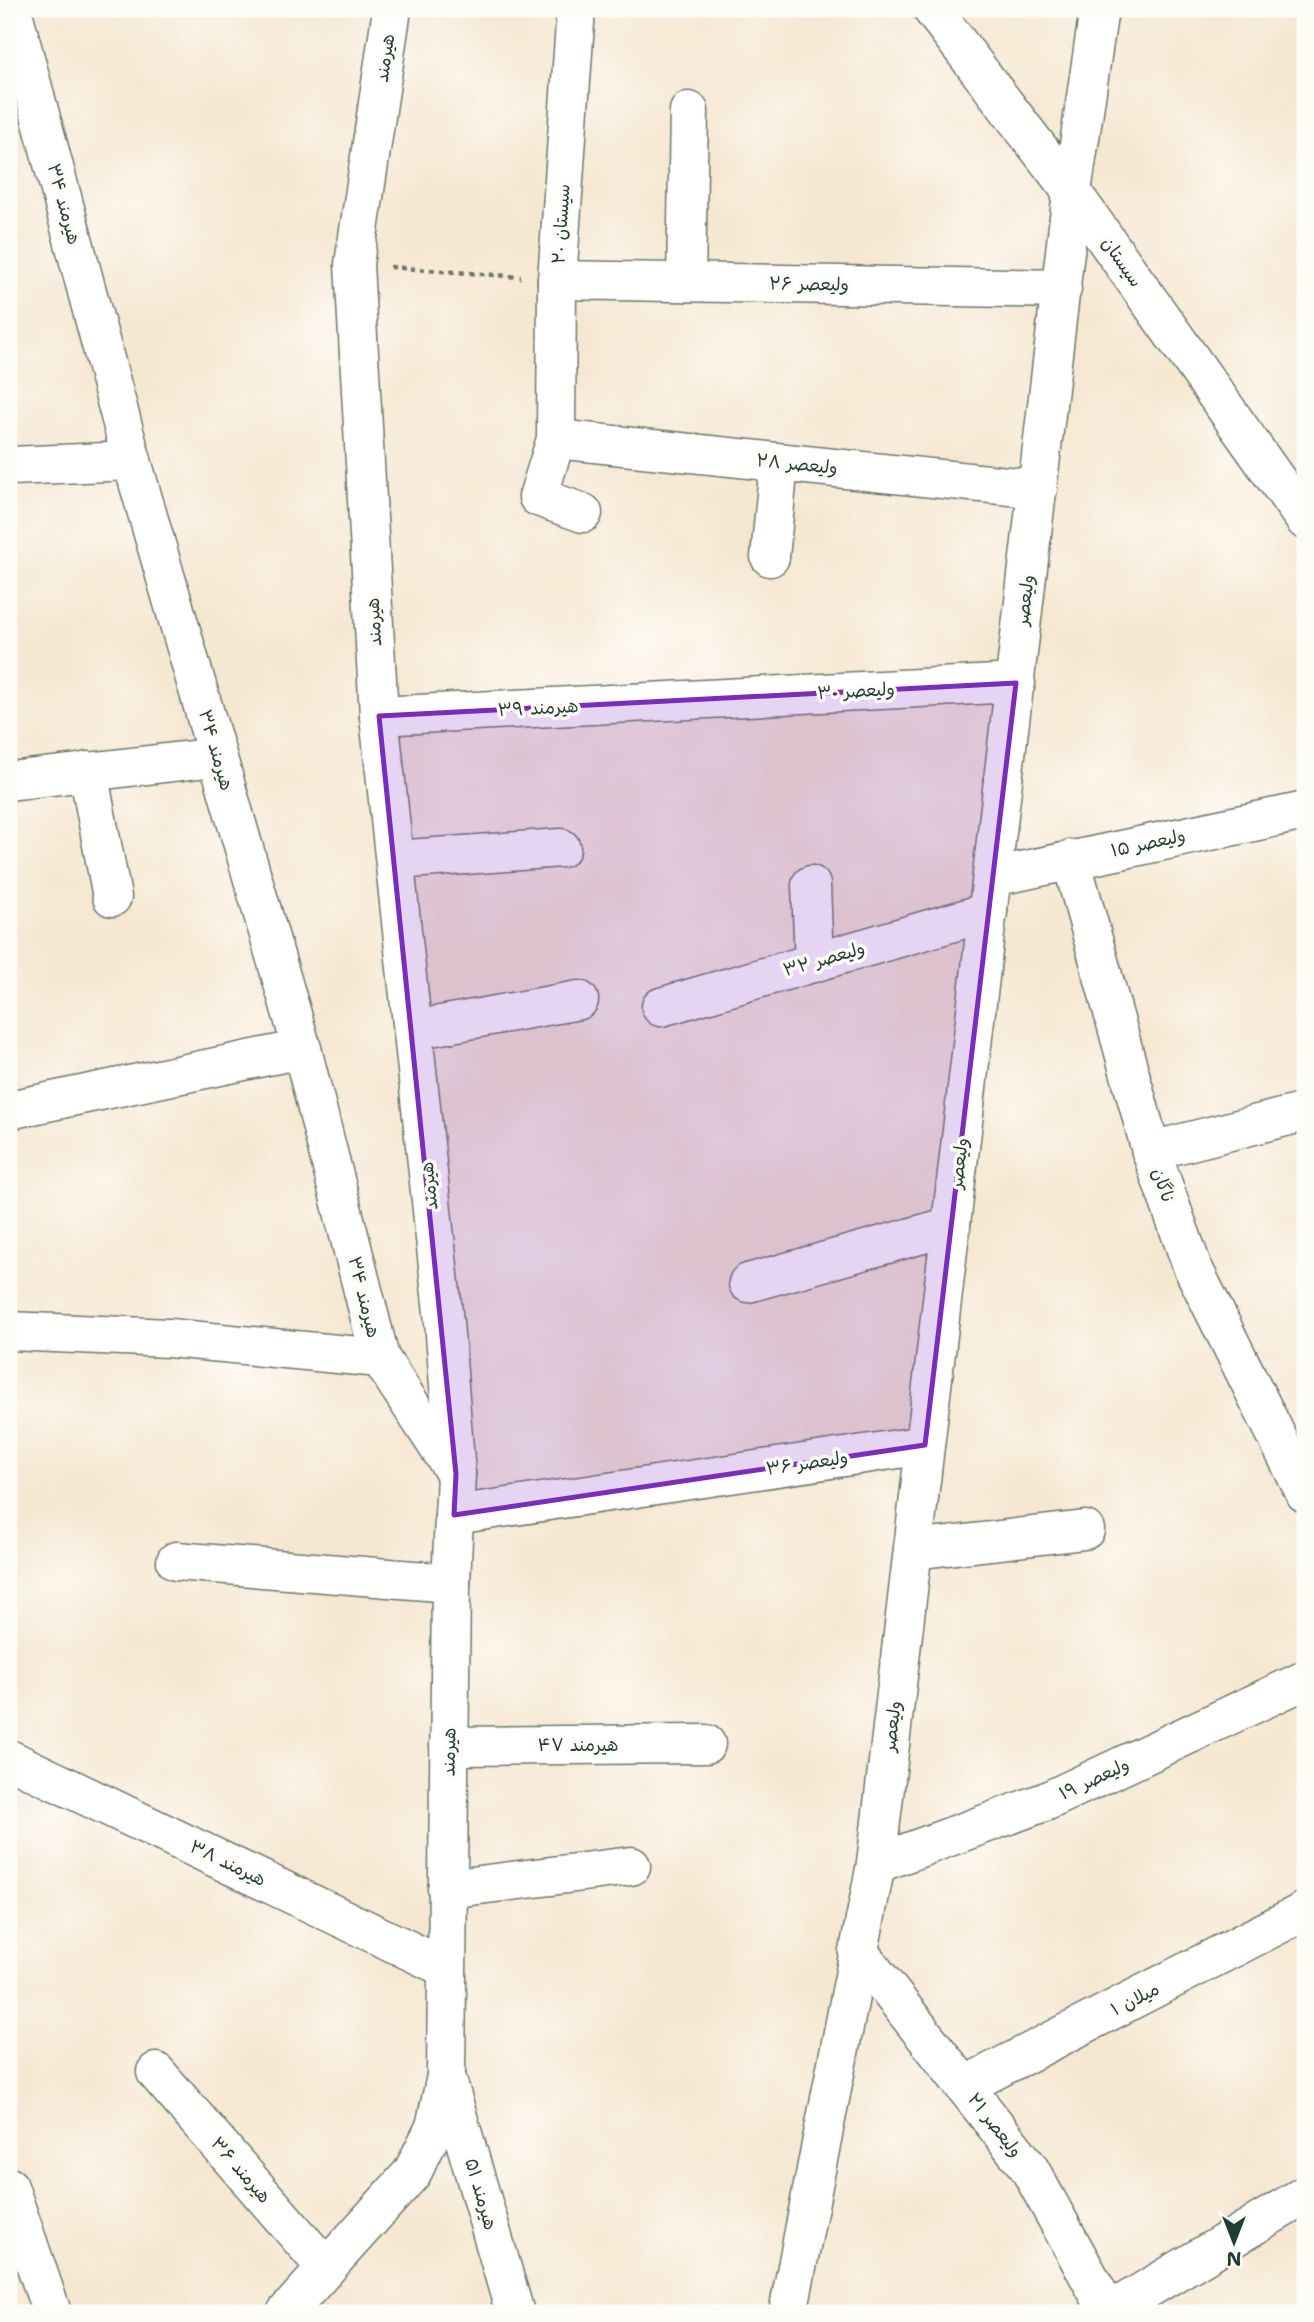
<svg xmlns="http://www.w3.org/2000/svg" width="1314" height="2322" font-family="'Shantell Sans','Playpen Sans Arabic',sans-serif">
	<rect width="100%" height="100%" fill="#fdfcf7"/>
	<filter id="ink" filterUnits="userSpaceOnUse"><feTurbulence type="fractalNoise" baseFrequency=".0143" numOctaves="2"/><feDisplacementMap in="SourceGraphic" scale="14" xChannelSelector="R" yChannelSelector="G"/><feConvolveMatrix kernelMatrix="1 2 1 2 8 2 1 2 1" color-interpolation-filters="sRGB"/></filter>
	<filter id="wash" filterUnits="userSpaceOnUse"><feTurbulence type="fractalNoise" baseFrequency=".00686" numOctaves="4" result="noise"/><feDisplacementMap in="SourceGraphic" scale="28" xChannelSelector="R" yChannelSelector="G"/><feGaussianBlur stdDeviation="1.57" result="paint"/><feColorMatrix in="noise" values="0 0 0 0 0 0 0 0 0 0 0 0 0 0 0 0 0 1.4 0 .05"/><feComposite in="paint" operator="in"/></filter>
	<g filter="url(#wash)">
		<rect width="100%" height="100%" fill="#f6e7d1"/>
	</g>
	<g filter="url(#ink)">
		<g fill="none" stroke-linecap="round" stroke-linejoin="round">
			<defs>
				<g id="street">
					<path d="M 12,9 L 132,461 L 302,1049 L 380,1358 L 456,1474"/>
					<path d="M 576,9 L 557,280 L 556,439 L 538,497 L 583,513"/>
					<path d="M 557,280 L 1062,289"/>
					<path d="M 686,282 L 689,111"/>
					<path d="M 556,439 L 1038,489"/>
					<path d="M 9,466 L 132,461"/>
					<path d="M 770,557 L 779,463"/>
					<path d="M 379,716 L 1016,683"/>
					<path d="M 88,771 L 112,897"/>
					<path d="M 9,781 L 217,757"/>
					<path d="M 1071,859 L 1151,1151 L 1192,1266 L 1305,1493"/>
					<path d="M 395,860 L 561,848"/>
					<path d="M 993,877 L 1305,811"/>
					<path d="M 811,885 L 814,963"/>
					<path d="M 661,1007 L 988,912"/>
					<path d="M 413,1030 L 579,1000"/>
					<path d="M 9,1110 L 302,1049"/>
					<path d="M 1151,1151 L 1305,1112"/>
					<path d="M 748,1283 L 951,1226"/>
					<path d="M 9,1331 L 169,1338 L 380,1358"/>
					<path d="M 454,1515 L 925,1445"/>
					<path d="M 913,1550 L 1085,1530"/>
					<path d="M 176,1561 L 451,1583"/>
					<path d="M 449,1746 L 706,1744"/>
					<path d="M 9,1759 L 446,1968"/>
					<path d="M 876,1864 L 1047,1801 L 1305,1680"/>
					<path d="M 447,1889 L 631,1866"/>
					<path d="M 858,1951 L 1029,2168 L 1109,2313"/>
					<path d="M 156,2072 L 326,2268"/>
					<path d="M 446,2076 L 515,2313"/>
					<path d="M 964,2086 L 1305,1911"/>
					<path d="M 9,2187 L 52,2313"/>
					<path d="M 1107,2313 L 1305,2195"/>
				</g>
				<g id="secondary">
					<path d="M 932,9 L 1072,192 L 1305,520"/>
					<path d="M 286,2313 L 412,2173 L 435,2127 L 446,2076 L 451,1583 L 456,1474 L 444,1322 L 379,716 L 354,264 L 392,9"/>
					<path d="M 788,2313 L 876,1864 L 1072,192 L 1099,9"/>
				</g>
			</defs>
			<use href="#street" stroke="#6a786b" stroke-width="41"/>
			<use href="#secondary" stroke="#6a786b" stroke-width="41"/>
			<path stroke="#6a786b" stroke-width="4.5" stroke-dasharray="5 5" stroke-linecap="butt" d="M 390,267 L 521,277"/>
			<use href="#street" stroke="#fff" stroke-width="38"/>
			<use href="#secondary" stroke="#fff" stroke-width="38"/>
		</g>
	</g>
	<path fill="#7b2cbf" fill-opacity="0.2" stroke="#7b2cbf" stroke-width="5" stroke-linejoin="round" d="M 1016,683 L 925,1445 L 454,1515 L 456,1474 L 379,716 Z"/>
	<g text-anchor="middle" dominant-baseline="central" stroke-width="7" stroke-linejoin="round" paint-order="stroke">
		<g font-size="18" fill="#1f3d34" stroke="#fdfcf7">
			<text transform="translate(385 58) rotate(-82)">هیرمند</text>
			<text transform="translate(64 204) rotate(75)">هیرمند ۳۴</text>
			<text transform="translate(561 224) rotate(-86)">سیستان ۲۰</text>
			<text transform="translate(1122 262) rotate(55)">سیستان</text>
			<text transform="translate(809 284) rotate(1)">ولیعصر ۲۶</text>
			<text transform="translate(797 464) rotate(6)">ولیعصر ۲۸</text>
			<text transform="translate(1025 600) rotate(-83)">ولیعصر</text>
			<text transform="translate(374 622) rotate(-93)">هیرمند</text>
			<text transform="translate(856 691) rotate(-3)">ولیعصر ۳۰</text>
			<text transform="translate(538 708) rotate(-3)">هیرمند ۳۹</text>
			<text transform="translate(216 750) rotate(74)">هیرمند ۳۴</text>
			<text transform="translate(1148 843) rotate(-12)">ولیعصر ۱۵</text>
			<text transform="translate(824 959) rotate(-16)">ولیعصر ۳۲</text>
			<text transform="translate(959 1163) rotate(-83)">ولیعصر</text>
			<text transform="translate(1163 1185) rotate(71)">ناگان</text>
			<text transform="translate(429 1186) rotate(-96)">هیرمند</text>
			<text transform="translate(364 1297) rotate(76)">هیرمند ۳۴</text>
			<text transform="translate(807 1463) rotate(-8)">ولیعصر ۳۶</text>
			<text transform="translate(892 1726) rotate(-83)">ولیعصر</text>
			<text x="578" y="1745">هیرمند ۴۷</text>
			<text transform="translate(449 1752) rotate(-89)">هیرمند</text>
			<text transform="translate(1094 1779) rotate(-25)">ولیعصر ۱۹</text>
			<text transform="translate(228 1863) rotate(26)">هیرمند ۳۸</text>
			<text transform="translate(1135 1999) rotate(-27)">میلان ۱</text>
			<text transform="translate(995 2125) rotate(52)">ولیعصر ۲۱</text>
			<text transform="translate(241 2170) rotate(49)">هیرمند ۳۶</text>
			<text transform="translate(481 2194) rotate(74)">هیرمند ۵۱</text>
		</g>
	</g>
	<rect width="1314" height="2322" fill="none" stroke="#fdfcf7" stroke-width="35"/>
	<g transform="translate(1234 2242) rotate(180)" stroke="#fdfcf7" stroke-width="5" paint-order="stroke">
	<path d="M0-5L12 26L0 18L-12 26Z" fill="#1f3d34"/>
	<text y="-10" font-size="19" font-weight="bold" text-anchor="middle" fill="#1f3d34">N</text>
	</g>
</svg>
